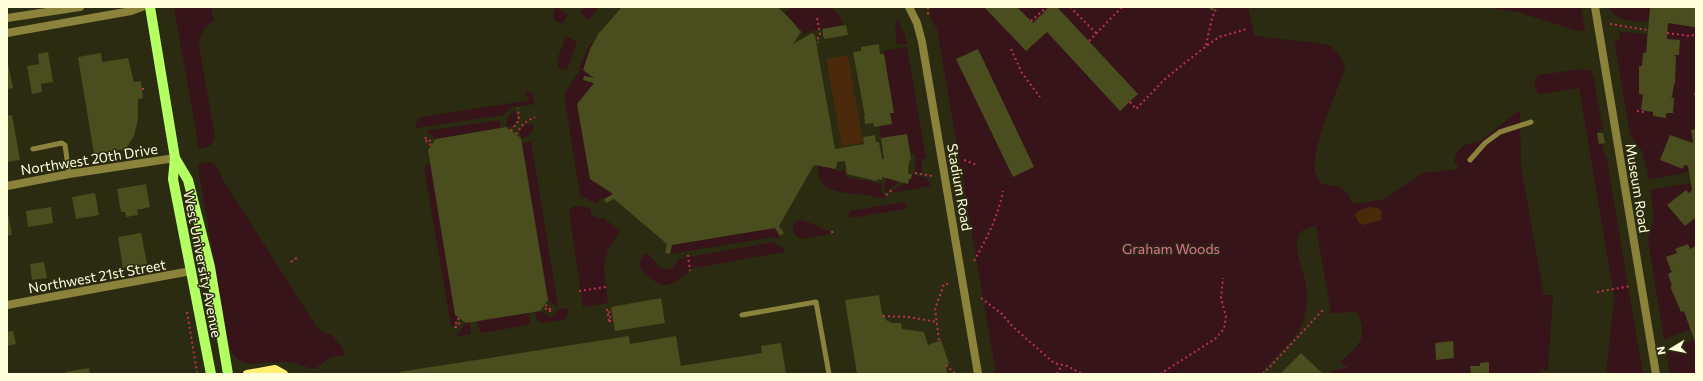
<svg xmlns="http://www.w3.org/2000/svg" width="1703" height="381" font-family="Commissioner,sans-serif">
	<rect width="100%" height="100%" fill="#2b2b11"/>
	<g fill="#36141a">
		<path d="M 174,7 L 211,7 L 214,21 C 204,26 200,34 199,45 L 215,137 C 213,146 207,148 199,149 Z"/>
		<path d="M 556,7 L 568,15 L 562,24 L 554,20 L 553,13 Z"/>
		<path d="M 585,7 L 594,7 L 597,10 L 589,20 L 580,13 Z"/>
		<path d="M 791,7 L 830,7 L 840,16 L 843,25 L 812,31 L 804,34 L 785,13 Z"/>
		<path d="M 930,7 L 1248,7 L 1255,36 L 1326,44 C 1337,49 1342,57 1345,69 C 1337,91 1311,148 1315,171 C 1316,176 1319,180 1322,184 C 1339,187 1346,185 1352,204 L 1385,199 L 1423,173 L 1459,169 L 1454,161 L 1457,152 L 1465,145 L 1480,141 L 1520,110 L 1521,167 L 1544,295 L 1553,295 L 1548,370 L 1540,369 L 1539,374 L 1330,374 C 1336,369 1341,368 1348,368 L 1340,362 C 1359,345 1369,339 1357,312 L 1331,313 L 1316,226 C 1309,228 1300,229 1298,237 C 1294,250 1302,267 1305,280 C 1309,297 1306,316 1299,332 L 1260,374 L 996,374 L 937,29 L 930,17 Z"/>
		<path d="M 1486,7 L 1581,7 L 1585,30 L 1578,31 L 1517,12 Z"/>
		<path d="M 1610,7 L 1696,7 L 1696,374 L 1670,374 L 1666,351 L 1692,341 L 1692,333 L 1689,330 L 1664,339 L 1648,240 L 1654,216 L 1650,190 L 1691,183 L 1689,172 L 1649,180 L 1643,153 L 1631,136 L 1629,129 L 1615,45 L 1617,40 L 1619,40 L 1620,32 L 1648,34 L 1649,22 L 1624,20 L 1612,13 Z"/>
		<path d="M 897,21 L 900,21 L 899,25 L 904,32 L 907,44 L 897,45 L 895,22 Z"/>
		<path d="M 566,36 L 577,42 L 567,70 L 559,69 L 557,60 Z"/>
		<path d="M 591,43 L 593,44 L 583,70 L 594,78 L 584,76 L 583,80 L 594,83 L 577,104 L 590,179 L 613,194 L 604,199 L 600,198 L 597,203 L 580,196 L 564,94 L 579,72 L 584,56 Z"/>
		<path d="M 907,47 L 926,158 L 922,159 L 922,173 L 915,172 L 915,154 L 911,153 L 907,134 L 881,138 L 879,126 L 890,113 L 894,112 L 883,51 Z"/>
		<path d="M 1581,69 L 1591,71 L 1594,79 L 1603,130 L 1597,131 L 1599,144 L 1602,144 L 1604,155 L 1606,155 L 1643,374 L 1606,374 L 1614,297 L 1579,88 L 1539,94 L 1535,89 L 1535,80 L 1539,75 Z"/>
		<path d="M 525,91 L 532,93 L 535,104 L 512,107 L 503,115 L 416,128 L 417,120 L 422,117 L 530,100 L 525,93 Z"/>
		<path d="M 515,111 L 518,120 L 513,126 L 506,127 C 506,120 509,115 515,111 Z"/>
		<path d="M 500,120 L 500,128 L 436,139 L 426,131 Z"/>
		<path d="M 533,124 C 534,131 529,137 521,139 L 520,131 L 525,125 Z"/>
		<path d="M 531,141 L 558,306 L 557,307 L 548,300 L 522,144 Z"/>
		<path d="M 206,162 C 218,161 220,174 225,183 L 316,326 L 325,334 L 332,335 L 343,349 L 345,355 L 331,357 L 315,369 L 311,369 C 301,365 291,361 280,362 C 258,362 236,372 228,342 L 198,167 L 201,163 Z"/>
		<path d="M 431,162 L 458,317 L 453,326 L 451,326 L 424,168 L 427,164 Z"/>
		<path d="M 818,165 L 835,169 L 838,171 L 842,171 L 844,168 L 846,177 L 882,184 L 881,191 L 886,198 C 880,199 873,196 867,195 C 847,193 815,194 818,165 Z"/>
		<path d="M 912,174 L 927,178 L 931,186 L 890,193 L 904,183 L 908,184 L 909,179 L 911,179 Z"/>
		<path d="M 886,178 L 899,182 L 886,192 L 884,190 Z"/>
		<path d="M 903,202 L 907,205 L 905,209 L 851,218 L 848,215 L 850,211 Z"/>
		<path d="M 580,206 L 590,208 L 591,214 L 599,219 L 604,218 L 620,231 L 608,250 L 604,266 L 608,303 L 583,307 L 569,212 L 572,207 Z"/>
		<path d="M 798,220 C 806,219 820,229 830,231 L 830,234 L 801,239 C 793,235 789,226 798,220 Z"/>
		<path d="M 775,228 L 780,236 L 777,239 L 774,237 L 670,254 L 672,245 Z"/>
		<path d="M 774,242 L 778,246 L 785,248 L 784,252 L 688,269 L 688,273 C 681,277 673,285 665,285 C 657,285 640,272 639,264 C 639,260 643,256 645,252 L 655,261 L 659,267 C 668,272 675,268 678,259 Z"/>
		<path d="M 568,308 L 568,314 L 563,320 L 541,323 L 537,320 L 535,312 L 540,311 L 550,317 L 556,315 L 557,310 Z"/>
		<path d="M 529,313 L 530,322 L 527,325 L 482,333 L 479,330 L 477,321 Z"/>
		<path d="M 470,322 L 471,334 L 461,336 L 455,335 L 459,332 L 466,323 Z"/>
	</g>
	<g fill="#4b2a0b">
		<path d="M 848,55 L 863,143 L 842,146 L 826,59 Z"/>
		<path d="M 1369,207 L 1378,208 L 1382,212 L 1381,220 L 1363,225 L 1358,222 L 1355,214 L 1360,210 Z"/>
	</g>
	<g fill="#4a4d1d">
		<path d="M 622,7 L 778,7 L 791,20 L 801,32 L 793,44 L 812,33 L 815,36 L 835,149 L 864,144 L 863,137 L 875,135 L 876,142 L 879,142 L 882,159 L 884,159 L 881,138 L 907,134 L 911,160 L 909,161 L 908,174 L 912,174 L 911,179 L 909,179 L 908,184 L 882,177 L 882,180 L 877,179 L 877,181 L 847,174 L 845,161 L 837,162 L 836,169 L 814,165 L 779,226 L 784,233 L 780,236 L 775,228 L 672,245 L 670,254 L 665,253 L 667,244 L 614,199 L 606,203 L 604,199 L 613,194 L 590,179 L 577,104 L 594,83 L 583,80 L 584,76 L 594,78 L 583,70 L 590,49 L 599,33 Z"/>
		<path d="M 984,7 L 1017,7 L 1033,23 L 1049,7 L 1057,7 L 1138,94 L 1120,111 L 1047,32 L 1026,51 Z"/>
		<path d="M 1207,7 L 1215,7 L 1213,11 Z"/>
		<path d="M 1650,7 L 1696,7 L 1696,26 L 1694,27 L 1668,23 L 1667,39 L 1680,40 L 1679,55 L 1673,55 L 1676,56 L 1675,84 L 1674,84 L 1672,97 L 1669,97 L 1674,98 L 1673,113 L 1666,113 L 1666,118 L 1653,116 L 1653,112 L 1641,110 L 1643,95 L 1645,95 L 1639,94 L 1639,66 L 1642,66 L 1643,53 L 1646,53 Z"/>
		<path d="M 846,25 L 848,35 L 824,39 L 822,29 Z"/>
		<path d="M 879,44 L 880,54 L 884,54 L 894,113 L 890,113 L 892,124 L 874,127 L 873,123 L 865,124 L 864,116 L 865,116 L 853,52 L 861,51 L 861,47 Z"/>
		<path d="M 978,49 L 1034,167 L 1013,177 L 956,59 Z"/>
		<path d="M 48,52 L 53,82 L 41,84 L 42,92 L 32,94 L 27,66 L 39,64 L 38,54 Z"/>
		<path d="M 101,53 L 102,62 L 128,58 L 134,82 L 141,81 L 143,98 L 138,99 L 138,119 L 134,136 L 126,149 L 94,154 L 78,57 Z"/>
		<path d="M 7,59 L 13,88 L 7,89 Z"/>
		<path d="M 12,115 L 20,160 L 7,162 L 7,116 Z"/>
		<path d="M 506,127 L 521,138 L 548,300 L 540,311 L 466,323 L 455,315 L 428,150 L 436,139 Z"/>
		<path d="M 1696,129 L 1696,217 L 1685,226 L 1667,205 L 1686,190 L 1689,193 L 1692,190 L 1688,166 L 1684,165 L 1683,169 L 1660,160 L 1670,135 L 1693,143 L 1691,130 Z"/>
		<path d="M 1597,133 L 1603,133 L 1605,143 L 1599,144 Z"/>
		<path d="M 146,184 L 150,207 L 137,210 L 138,215 L 126,217 L 125,212 L 121,212 L 117,189 Z"/>
		<path d="M 95,193 L 99,215 L 76,219 L 72,197 Z"/>
		<path d="M 51,207 L 53,223 L 28,227 L 26,211 Z"/>
		<path d="M 7,213 L 8,213 L 12,235 L 7,236 Z"/>
		<path d="M 141,233 L 147,264 L 123,268 L 118,237 Z"/>
		<path d="M 1688,244 L 1690,249 L 1696,246 L 1696,345 L 1684,311 L 1681,312 L 1670,286 L 1672,286 L 1668,274 L 1673,271 L 1671,271 L 1666,257 L 1677,253 L 1675,249 Z"/>
		<path d="M 44,262 L 47,278 L 32,280 L 30,264 Z"/>
		<path d="M 879,295 L 882,313 L 886,320 L 892,323 L 901,323 L 902,329 L 924,332 L 928,345 L 941,340 L 949,364 L 946,365 L 947,374 L 857,374 L 845,300 Z"/>
		<path d="M 661,298 L 665,323 L 615,331 L 611,307 Z"/>
		<path d="M 13,331 L 16,344 L 7,346 L 7,332 Z"/>
		<path d="M 629,336 L 630,344 L 676,336 L 681,366 L 762,353 L 761,346 L 781,343 L 786,374 L 400,374 L 399,372 Z"/>
		<path d="M 1453,341 L 1454,358 L 1436,360 L 1435,343 Z"/>
		<path d="M 1301,353 L 1323,374 L 1280,374 Z"/>
		<path d="M 1489,362 L 1489,374 L 1471,374 L 1470,366 L 1480,366 L 1480,363 Z"/>
		<path d="M 89,368 L 90,374 L 66,374 L 65,372 Z"/>
	</g>
	<g fill="none" stroke-linecap="round" stroke-linejoin="round">
		<g stroke="#bf304d" stroke-width="2" stroke-dasharray="2 3" stroke-linecap="butt">
			<path d="M 928,7 L 928,17"/>
			<path d="M 1070,7 L 1097,34"/>
			<path d="M 817,18 L 820,34 L 818,38 L 818,43"/>
			<path d="M 1031,21 L 1047,7"/>
			<path d="M 1610,24 L 1648,30"/>
			<path d="M 1667,33 L 1689,36 L 1696,35"/>
			<path d="M 1089,41 L 1122,7"/>
			<path d="M 1206,45 L 1212,18 L 1217,7"/>
			<path d="M 1011,49 L 1022,73 L 1040,97"/>
			<path d="M 142,89 L 145,89"/>
			<path d="M 1694,94 L 1696,94"/>
			<path d="M 1130,102 L 1136,109 L 1166,78 L 1205,47 L 1219,37 L 1247,29"/>
			<path d="M 1637,111 L 1644,112"/>
			<path d="M 511,131 L 519,120 L 518,108"/>
			<path d="M 516,134 L 524,123 L 535,117"/>
			<path d="M 431,145 L 424,139 L 426,138 L 432,142"/>
			<path d="M 964,160 L 977,165"/>
			<path d="M 915,173 L 932,176"/>
			<path d="M 886,195 L 892,190"/>
			<path d="M 832,231 L 833,236"/>
			<path d="M 688,255 L 690,271"/>
			<path d="M 974,261 C 987,238 998,217 1003,191"/>
			<path d="M 291,262 L 298,257"/>
			<path d="M 579,291 L 606,287"/>
			<path d="M 1597,292 L 1631,286"/>
			<path d="M 981,298 L 1002,314 L 1012,326 L 1054,363 L 1067,366 L 1082,374"/>
			<path d="M 545,308 L 549,311 L 552,311 L 545,304"/>
			<path d="M 607,309 L 609,321"/>
			<path d="M 187,312 L 197,372"/>
			<path d="M 883,316 L 909,317 L 937,322"/>
			<path d="M 459,318 L 455,325 L 455,327 L 457,327 L 461,321"/>
			<path d="M 609,321 L 611,321 L 609,311 L 611,310"/>
			<path d="M 939,340 L 935,309 L 944,284 L 950,284"/>
			<path d="M 946,365 L 955,374"/>
			<path d="M 1057,374 L 1062,365"/>
			<path d="M 1160,374 L 1215,339 L 1224,329 L 1226,317 L 1221,298 L 1223,278"/>
			<path d="M 1263,374 L 1323,310"/>
		</g>
		<g stroke="#8b823c" stroke-width="5">
			<path d="M 33,149 L 62,143 L 65,145 L 69,174"/>
			<path d="M 1470,160 L 1485,143 L 1500,132 L 1531,122"/>
			<path d="M 742,315 L 816,302 L 829,374"/>
		</g>
		<g stroke="#8b823c" stroke-width="8">
			<path d="M 909,7 L 917,23 L 922,42 L 978,374"/>
			<path d="M 1595,7 L 1656,374"/>
			<path d="M 7,18 L 80,7"/>
			<path d="M 7,33 L 131,11 L 142,7"/>
			<path d="M 7,186 L 69,174 L 175,158"/>
			<path d="M 7,305 L 191,271"/>
		</g>
		<path stroke="#ffee72" stroke-width="8" d="M 247,374 L 275,369 L 284,374"/>
		<g stroke="#b4ff62" stroke-width="10">
			<path d="M 150,7 L 175,158 L 173,179 L 211,374"/>
			<path d="M 175,158 L 188,180 L 210,267 L 228,374"/>
		</g>
	</g>
	<g text-anchor="middle" dominant-baseline="central" stroke-width="3" stroke-linejoin="round" paint-order="stroke">
		<g font-size="14" fill="#fffedb" stroke="#2b2b11">
			<text transform="translate(89 159) rotate(-9)">Northwest 20th Drive</text>
			<text transform="translate(960 187) rotate(80)">Stadium Road</text>
			<text transform="translate(1638 188) rotate(81)">Museum Road</text>
			<text transform="translate(203 264) rotate(79)">West University Avenue</text>
			<text transform="translate(97 276) rotate(-10)">Northwest 21st Street</text>
		</g>
		<g font-size="14" fill="#e36c9b" stroke="#2b2b11">
			<text x="1171" y="248">Graham Woods</text>
		</g>
	</g>
	<rect width="1703" height="381" fill="none" stroke="#fffedb" stroke-width="16"/>
	<g transform="translate(1671 349) rotate(260)" stroke="#2b2b11" stroke-width="3" paint-order="stroke">
	<path d="M0-3L7 15L0 10L-7 15Z" fill="#fffedb"/>
	<text y="-6" font-size="11" font-weight="bold" text-anchor="middle" fill="#fffedb">N</text>
	</g>
</svg>
